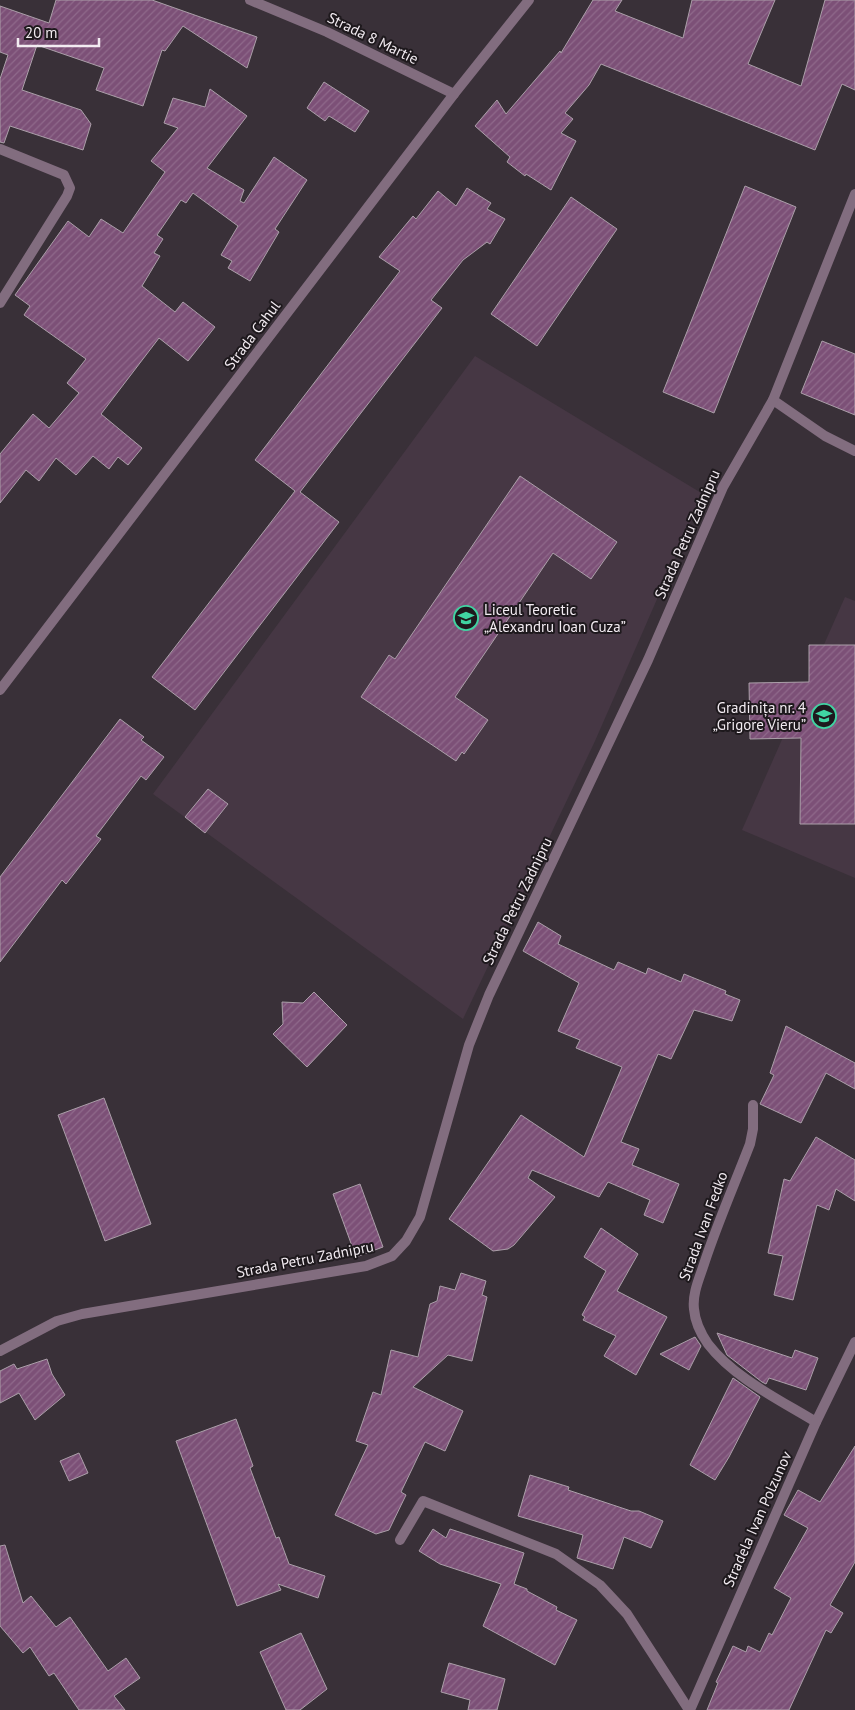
<svg xmlns="http://www.w3.org/2000/svg" width="855" height="1710" font-family="'PT Sans',sans-serif">
	<defs>
		<pattern id="building-hatch" width="6" height="6" patternUnits="userSpaceOnUse" patternTransform="scale(1.25)"><rect width="6" height="6" fill="#7c5077"/><path d="M-1 1l2-2M0 6l6-6M5 7l2-2" fill="none" stroke="#8f698b"/></pattern>
	</defs>
	<rect width="100%" height="100%" fill="#393038"/>
	<g fill="#463744">
		<path d="M 475,356 L 703,494 L 595,741 L 463,1019 L 153,794 Z"/>
		<path d="M 845,597 L 855,601 L 855,878 L 742,830 Z"/>
	</g>
	<g fill="url(#building-hatch)" stroke="#ab9fa9">
		<path d="M 56,0 L 152,0 L 257,37 L 247,68 L 183,26 L 165,51 L 162,50 L 143,106 L 96,90 L 104,68 L 37,45 L 22,90 L 81,110 L 91,124 L 83,150 L 10,126 L 4,143 L 0,142 L 0,79 L 8,55 L 0,52 L 0,6 L 49,23 Z"/>
		<path d="M 593,0 L 622,0 L 615,11 L 683,38 L 692,0 L 775,0 L 748,64 L 801,86 L 825,0 L 855,0 L 855,90 L 842,84 L 815,150 L 601,64 L 589,85 L 565,113 L 573,119 L 561,133 L 576,141 L 551,190 L 526,174 L 525,176 L 507,162 L 510,157 L 475,126 L 497,100 L 506,114 L 560,51 L 561,53 Z"/>
		<path d="M 324,82 L 369,111 L 355,132 L 329,116 L 325,121 L 307,108 Z"/>
		<path d="M 210,89 L 247,116 L 207,168 L 244,190 L 240,201 L 244,203 L 274,157 L 307,180 L 275,229 L 279,232 L 250,281 L 228,268 L 232,261 L 221,255 L 238,226 L 193,193 L 186,203 L 181,200 L 157,235 L 163,239 L 154,253 L 160,256 L 142,286 L 175,312 L 183,302 L 215,327 L 188,361 L 159,338 L 101,414 L 142,448 L 128,465 L 118,457 L 109,469 L 93,456 L 76,475 L 56,458 L 39,481 L 26,470 L 0,503 L 0,454 L 33,414 L 49,428 L 79,393 L 67,383 L 86,359 L 24,315 L 30,306 L 15,295 L 68,221 L 89,237 L 101,219 L 123,233 L 165,172 L 151,161 L 178,128 L 164,123 L 173,98 L 205,107 Z"/>
		<path d="M 745,186 L 796,207 L 714,413 L 663,392 Z"/>
		<path d="M 467,188 L 491,203 L 487,209 L 505,219 L 490,244 L 487,242 L 463,260 L 431,300 L 442,308 L 300,492 L 339,522 L 195,710 L 152,677 L 295,491 L 255,460 L 400,271 L 379,257 L 413,216 L 416,219 L 438,191 L 456,206 Z"/>
		<path d="M 571,197 L 617,229 L 537,346 L 491,314 Z"/>
		<path d="M 822,341 L 855,354 L 855,415 L 801,393 Z"/>
		<path d="M 520,476 L 617,542 L 591,579 L 553,553 L 455,697 L 488,720 L 464,754 L 462,752 L 456,761 L 361,697 L 389,655 L 395,659 Z"/>
		<path d="M 809,645 L 855,645 L 855,824 L 800,824 L 801,738 L 750,739 L 749,683 L 809,682 Z"/>
		<path d="M 120,719 L 144,737 L 141,740 L 164,757 L 146,780 L 141,776 L 96,836 L 101,839 L 66,884 L 62,880 L 0,962 L 0,877 Z"/>
		<path d="M 208,789 L 228,804 L 205,833 L 185,817 Z"/>
		<path d="M 538,922 L 561,936 L 558,944 L 614,970 L 618,962 L 646,974 L 648,968 L 681,982 L 684,974 L 726,991 L 725,994 L 740,1000 L 732,1021 L 694,1010 L 671,1059 L 658,1054 L 621,1142 L 639,1149 L 632,1165 L 679,1184 L 663,1223 L 644,1215 L 650,1200 L 608,1182 L 599,1197 L 532,1170 L 528,1178 L 555,1197 L 514,1245 L 508,1249 L 493,1251 L 449,1219 L 521,1115 L 584,1157 L 622,1067 L 576,1048 L 580,1040 L 558,1031 L 579,983 L 523,951 Z"/>
		<path d="M 314,992 L 347,1025 L 307,1067 L 273,1034 L 283,1024 L 282,1002 L 303,1003 Z"/>
		<path d="M 786,1026 L 855,1063 L 855,1089 L 826,1073 L 801,1123 L 760,1104 L 774,1075 L 770,1073 Z"/>
		<path d="M 104,1098 L 151,1224 L 105,1241 L 58,1115 Z"/>
		<path d="M 816,1137 L 855,1160 L 855,1201 L 836,1189 L 829,1210 L 817,1205 L 793,1300 L 774,1295 L 783,1256 L 768,1253 L 784,1179 L 790,1181 Z"/>
		<path d="M 360,1184 L 383,1247 L 356,1257 L 333,1194 Z"/>
		<path d="M 601,1228 L 638,1254 L 617,1291 L 667,1317 L 636,1375 L 604,1356 L 616,1336 L 583,1320 L 585,1317 L 582,1315 L 606,1271 L 584,1257 Z"/>
		<path d="M 461,1273 L 486,1281 L 482,1295 L 487,1297 L 472,1361 L 448,1355 L 413,1387 L 463,1411 L 445,1451 L 425,1442 L 401,1492 L 406,1495 L 389,1530 L 376,1534 L 335,1515 L 368,1445 L 356,1441 L 373,1392 L 381,1395 L 391,1350 L 418,1357 L 430,1304 L 437,1301 L 440,1286 L 455,1290 Z"/>
		<path d="M 717,1333 L 792,1358 L 795,1350 L 818,1358 L 806,1390 L 769,1378 L 766,1384 L 762,1382 L 727,1355 Z"/>
		<path d="M 695,1337 L 701,1346 L 689,1370 L 660,1354 Z"/>
		<path d="M 47,1359 L 52,1374 L 65,1395 L 35,1420 L 19,1393 L 0,1403 L 0,1371 L 14,1364 L 17,1369 Z"/>
		<path d="M 733,1378 L 760,1397 L 729,1457 L 715,1480 L 690,1465 Z"/>
		<path d="M 236,1419 L 253,1466 L 250,1468 L 276,1538 L 279,1537 L 289,1564 L 325,1576 L 318,1598 L 278,1584 L 281,1590 L 237,1606 L 176,1441 Z"/>
		<path d="M 855,1446 L 855,1562 L 830,1605 L 843,1613 L 831,1633 L 826,1630 L 789,1710 L 707,1710 L 718,1683 L 716,1682 L 733,1646 L 746,1652 L 748,1646 L 760,1652 L 769,1633 L 772,1635 L 791,1598 L 774,1588 L 808,1528 L 784,1515 L 798,1490 L 820,1502 Z"/>
		<path d="M 79,1453 L 88,1473 L 69,1481 L 60,1461 Z"/>
		<path d="M 530,1475 L 569,1487 L 568,1490 L 631,1511 L 639,1511 L 663,1521 L 651,1548 L 624,1537 L 613,1569 L 577,1558 L 583,1535 L 518,1516 Z"/>
		<path d="M 433,1529 L 446,1538 L 450,1529 L 524,1553 L 514,1584 L 527,1589 L 527,1591 L 557,1607 L 556,1610 L 577,1620 L 555,1665 L 483,1626 L 501,1584 L 440,1564 L 419,1551 Z"/>
		<path d="M 5,1545 L 23,1603 L 31,1596 L 56,1627 L 70,1617 L 108,1671 L 126,1658 L 140,1678 L 114,1696 L 125,1710 L 79,1710 L 54,1673 L 49,1676 L 30,1647 L 23,1653 L 0,1626 L 0,1546 Z"/>
		<path d="M 301,1633 L 327,1689 L 300,1710 L 286,1710 L 260,1652 Z"/>
		<path d="M 449,1663 L 505,1679 L 497,1710 L 468,1710 L 470,1700 L 441,1692 Z"/>
	</g>
	<g fill="none" stroke-linecap="round" stroke-linejoin="round">
		<g stroke="#826d7f" stroke-width="10">
			<path d="M 250,0 L 327,32 L 454,94"/>
			<path d="M 0,149 L 64,175 L 70,188 L 67,196 L 0,303"/>
			<path d="M 773,400 L 825,436 L 855,451"/>
			<path d="M 0,690 L 454,94 L 529,0"/>
			<path d="M 753,1105 L 753,1129 L 750,1144 C 735,1183 718,1222 705,1261 C 700,1277 692,1293 694,1309 C 695,1322 701,1334 708,1344 C 734,1378 780,1400 816,1422"/>
			<path d="M 0,1351 L 57,1321 L 82,1314 L 366,1266 L 392,1256 L 406,1241 L 420,1217 L 469,1045 L 489,995 L 648,660 L 723,487 L 773,400 L 855,194"/>
			<path d="M 400,1540 L 423,1501 L 556,1554 L 600,1585 L 627,1614 L 689,1710"/>
			<path d="M 690,1710 L 816,1422 L 855,1342"/>
		</g>
	</g>
	<defs>
		<symbol id="school-ring" viewBox="-11 -11 22 22"><circle r="9.5" fill="#1e191d" stroke="#40d4a2" stroke-width="1.5"/><path d="M0-5L7-2L0 1L-7-2ZM-4 1L0 2.5L4 1V4Q0 6-4 4Z" fill="#40d4a2"/></symbol>
	</defs>
	<g fill-rule="evenodd">
		<use href="#school-ring" x="452" y="604" width="28" height="28"/>
		<use href="#school-ring" x="810" y="702" width="28" height="28"/>
	</g>
	<g text-anchor="middle" dominant-baseline="central" stroke-width="4" stroke-linejoin="round" paint-order="stroke">
		<g font-size="15" fill="#f2ebf1" stroke="#1e191d">
			<text transform="translate(373 38) rotate(26)">Strada 8 Martie</text>
			<text transform="translate(252 335) rotate(-53)">Strada Cahul</text>
			<text transform="translate(687 534) rotate(-66)">Strada Petru Zadnipru</text>
			<text transform="translate(517 901) rotate(-64)">Strada Petru Zadnipru</text>
			<text transform="translate(703 1226) rotate(-70)">Strada Ivan Fedko</text>
			<text transform="translate(305 1259) rotate(-11)">Strada Petru Zadnipru</text>
			<text transform="translate(757 1519) rotate(-66)">Stradela Ivan Polzunov</text>
		</g>
		<g font-size="15" fill="#f2ebf1" stroke="#1e191d" text-anchor="start">
			<text x="484" y="609">Liceul Teoretic<tspan x="484" dy="17">„Alexandru Ioan Cuza”</tspan></text>
			<text x="806" y="707" text-anchor="end">Gradinița nr. 4<tspan x="806" dy="17">„Grigore Vieru”</tspan></text>
		</g>
	</g>
	<path d="M18 38v8h81v-8" fill="none" stroke="#f2ebf1" stroke-width="2.5"/>
	<text x="25" y="38" font-size="15" fill="#f2ebf1" stroke="#1e191d" stroke-width="4" paint-order="stroke">20 m</text>
</svg>
